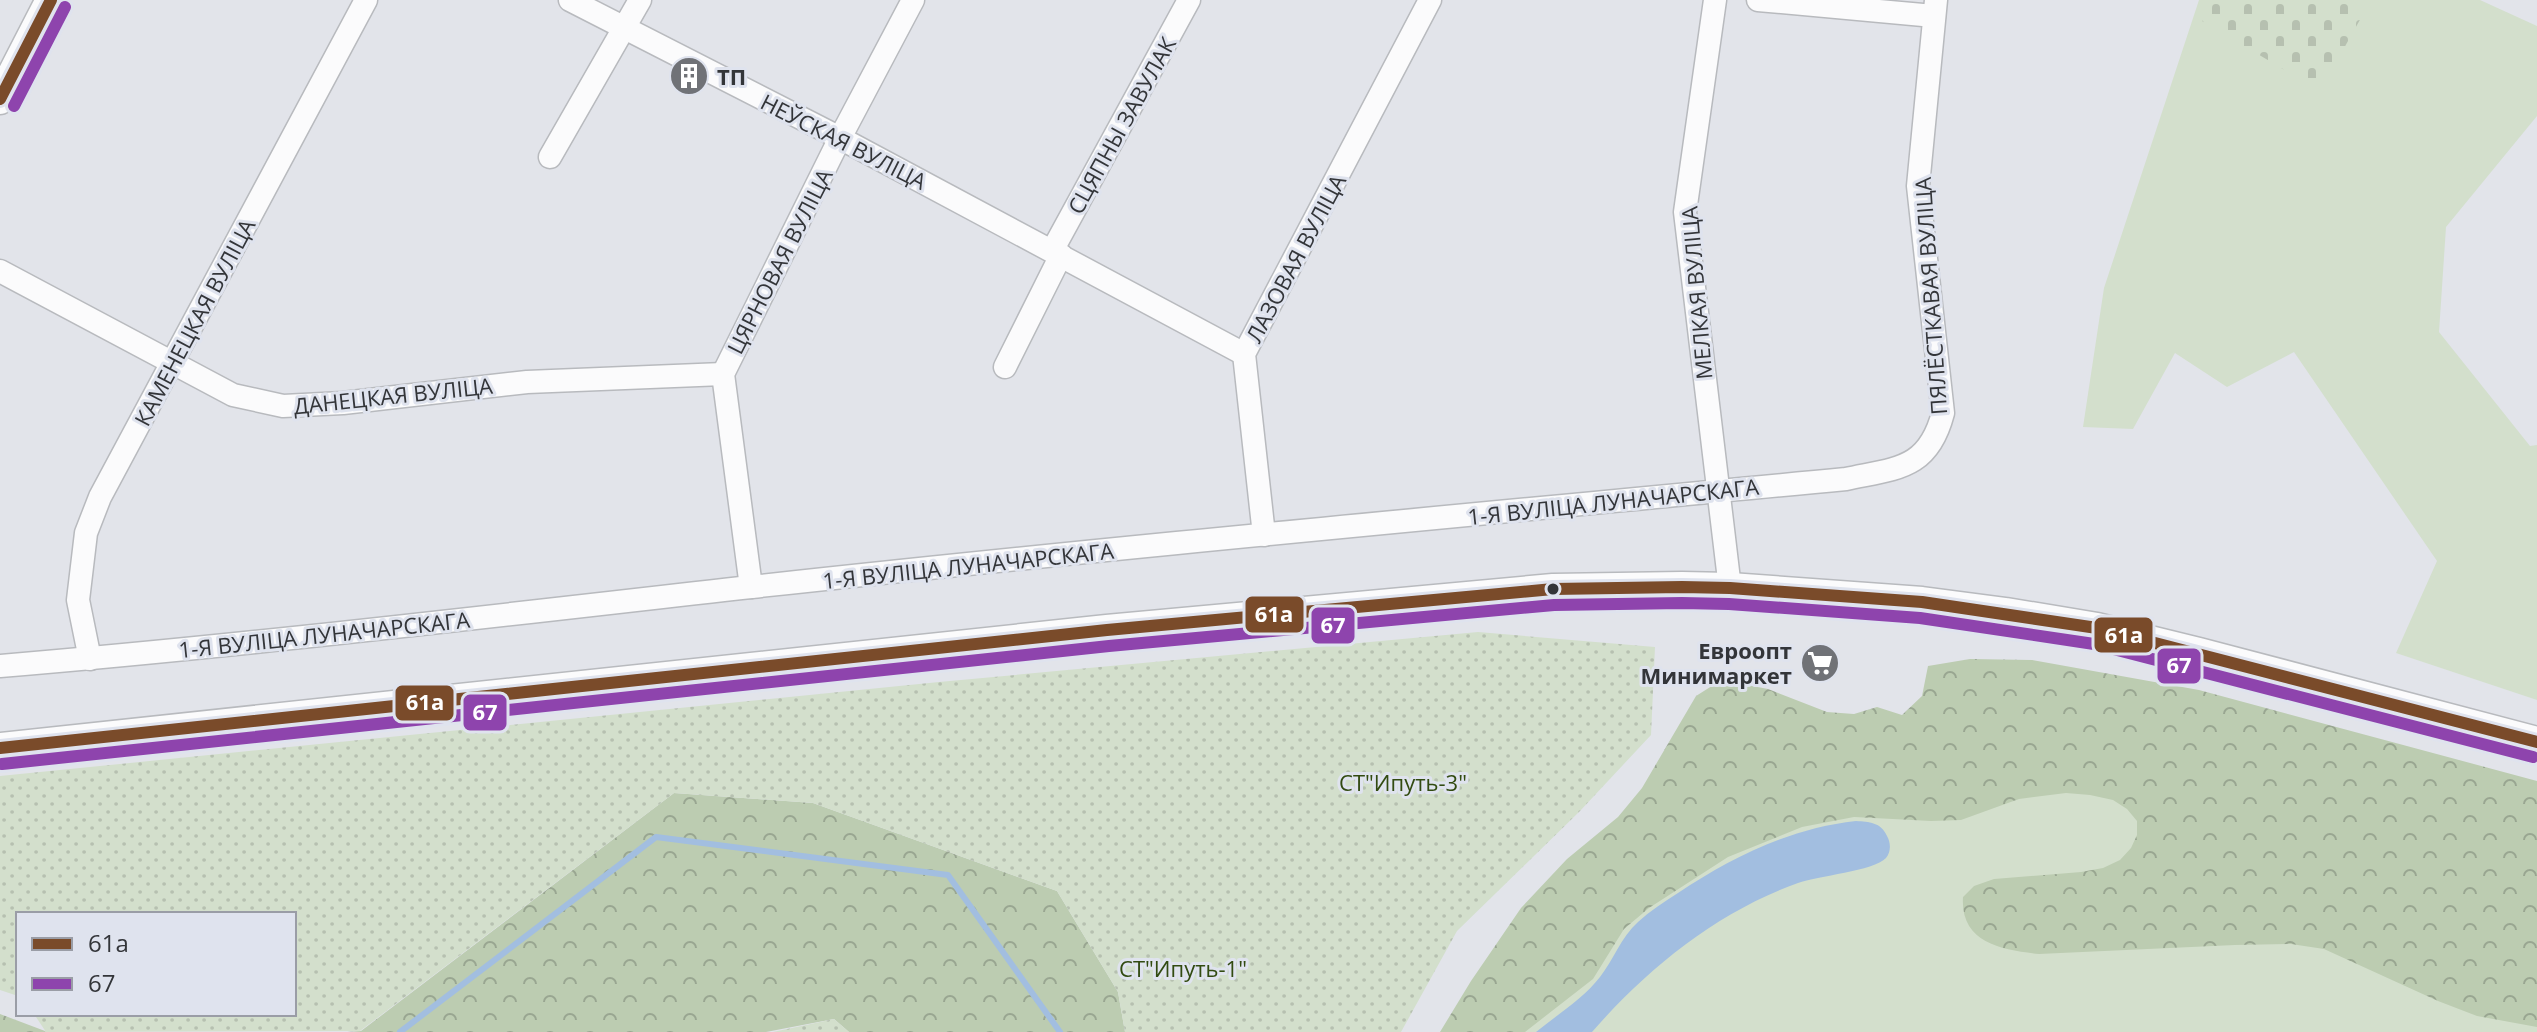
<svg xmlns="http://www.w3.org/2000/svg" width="2537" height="1032" font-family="'Open Sans',sans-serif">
	<defs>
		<pattern id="forest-crowns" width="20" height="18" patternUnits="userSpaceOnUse" patternTransform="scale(2)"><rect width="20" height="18" fill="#bcccb1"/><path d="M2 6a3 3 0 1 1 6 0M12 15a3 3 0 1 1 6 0" fill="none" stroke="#99a691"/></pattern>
		<pattern id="cemetery-stones" width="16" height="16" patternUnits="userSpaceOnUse" patternTransform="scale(2)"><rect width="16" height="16" fill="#d3dfcc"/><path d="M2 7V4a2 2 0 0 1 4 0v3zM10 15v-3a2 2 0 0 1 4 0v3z" fill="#b6c0b0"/></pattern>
		<pattern id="garden-dots" width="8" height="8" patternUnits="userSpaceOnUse" patternTransform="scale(2)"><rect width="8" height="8" fill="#d3dfcc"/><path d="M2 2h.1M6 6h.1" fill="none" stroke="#b6c0b0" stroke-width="1.8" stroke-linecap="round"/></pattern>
	</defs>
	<rect width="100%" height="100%" fill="#e2e4ea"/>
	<g fill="#d3dfcc">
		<path d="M 2199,0 L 2480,0 L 2537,26 L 2537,116 L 2446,227 L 2439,332 L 2530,446 L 2537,445 L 2537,700 L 2396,653 L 2437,561 L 2294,352 L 2227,387 L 2175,353 L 2133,429 L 2083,427 L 2104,288 Z"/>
		<path d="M 1981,759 L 2537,867 L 2537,1032 L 1468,1032 L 1528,927 Z"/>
	</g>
	<g fill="url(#forest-crowns)">
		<path d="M 1970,659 L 2032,660 L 2199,690 L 2537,781 L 2537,1027 L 2477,1016 L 2438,1001 L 2324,949 L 2291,944 L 2235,945 L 2039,954 C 2002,950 1960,943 1963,897 L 1974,886 L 1994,879 L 2081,872 L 2103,868 L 2120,860 L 2131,848 L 2137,835 L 2137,821 L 2127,809 L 2113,800 L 2090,795 L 2066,793 L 2019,799 L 1961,820 L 1931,821 L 1854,817 L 1802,827 L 1728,857 L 1649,908 L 1624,929 L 1593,979 L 1525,1032 L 1440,1032 L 1471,981 L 1521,908 L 1567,859 L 1618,817 L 1642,788 L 1696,696 L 1715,684 L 1742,684 L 1768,689 L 1827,712 L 1854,714 L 1877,707 L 1902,715 L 1922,696 L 1928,666 Z"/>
		<path d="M 674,793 L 813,803 L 1057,891 L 1118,992 L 1125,1032 L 849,1032 L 834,1019 L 766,1032 L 347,1032 L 361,1031 Z"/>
		<path d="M 0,1014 L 45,1031 L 46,1032 L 0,1032 Z"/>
	</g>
	<path fill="url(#cemetery-stones)" d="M 2210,0 L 2371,0 L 2320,91 L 2202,21 Z"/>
	<g fill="url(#garden-dots)">
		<path d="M 1478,632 L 1655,647 L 1651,735 L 1580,811 L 1457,931 L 1401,1032 L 1125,1032 L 1118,992 L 1057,891 L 813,803 L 674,793 L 360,1031 L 46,1032 L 34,1014 L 294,1014 L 294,914 L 18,914 L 18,996 L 0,990 L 0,776 L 939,682 Z"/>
		<path d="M 834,1019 L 849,1032 L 773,1032 Z"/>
	</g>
	<path fill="#a2bee0" d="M 1856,821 C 1869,822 1881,822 1887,836 C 1891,843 1891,852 1886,858 C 1874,871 1817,876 1798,883 C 1717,912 1648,968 1592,1032 L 1536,1032 C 1558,1014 1583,999 1600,977 C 1614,959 1621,937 1638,922 C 1650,911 1664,902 1678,893 C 1732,857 1791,828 1856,821 Z"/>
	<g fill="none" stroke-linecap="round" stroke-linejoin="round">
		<path stroke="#a2bee0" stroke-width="6" d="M 400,1032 L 656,837 L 948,875 L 1060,1032"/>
		<defs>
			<g id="street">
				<path d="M 570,0 L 840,138 L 1244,354"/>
				<path d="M 1715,0 L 1685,212 L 1730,588"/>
				<path d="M 1758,0 L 1934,16"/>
				<path d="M 550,157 L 640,0"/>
				<path d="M 1052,251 L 1189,0"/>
				<path d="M 0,271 L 233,395 L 283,406 L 343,403 L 527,382 L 723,374"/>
				<path d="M 1005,367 L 1061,255"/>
				<path d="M 1264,535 L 1244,354 L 1430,0"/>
				<path d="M 751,587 L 723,374 L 840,138 L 913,0"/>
				<path d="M 90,659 L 78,600 L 86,533 L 100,497 L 366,0"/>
				<path d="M 0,666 C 251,645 501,615 751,587 C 1116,547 1481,514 1846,479 C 1897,468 1928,470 1943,413 L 1918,186 L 1936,0"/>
			</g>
			<g id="secondary">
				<path d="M 0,99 L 51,0"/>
				<path d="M 0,748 L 1107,630 L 1553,589 L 1682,587 L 1730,588 L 1922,602 L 2006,613 L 2097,628 L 2199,653 L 2537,742"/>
			</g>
		</defs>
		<use href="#street" stroke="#b8babe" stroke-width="25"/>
		<use href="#secondary" stroke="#b8babe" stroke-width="33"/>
		<use href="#street" stroke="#fbfbfc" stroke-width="22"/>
		<use href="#secondary" stroke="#fbfbfc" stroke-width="30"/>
		<defs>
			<g id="bus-1">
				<path d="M 0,99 L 51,0"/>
				<path d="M 0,748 L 1107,630 L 1553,589 L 1682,587 L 1730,588 L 1922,602 L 2097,628 L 2537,742"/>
			</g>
			<g id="bus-2">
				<path d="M 14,106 L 65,7"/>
				<path d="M 2,764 L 1109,646 L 1554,605 L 1682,603 L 1729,604 L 1920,618 L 2094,644 L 2533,757"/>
			</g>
		</defs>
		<use href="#bus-1" stroke="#dfe3ee" stroke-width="18"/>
		<use href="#bus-2" stroke="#dfe3ee" stroke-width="18"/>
		<use href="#bus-1" stroke="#7a4b2a" stroke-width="12"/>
		<use href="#bus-2" stroke="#8e44ad" stroke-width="12"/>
	</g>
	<defs>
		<symbol id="building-disc" viewBox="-11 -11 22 22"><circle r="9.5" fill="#707277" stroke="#dfe3ee"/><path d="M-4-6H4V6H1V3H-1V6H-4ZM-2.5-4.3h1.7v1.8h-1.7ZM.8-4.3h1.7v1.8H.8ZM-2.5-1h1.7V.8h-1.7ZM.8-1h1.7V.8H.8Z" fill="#fff"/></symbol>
		<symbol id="supermarket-disc" viewBox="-11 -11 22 22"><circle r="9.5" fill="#707277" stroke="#dfe3ee"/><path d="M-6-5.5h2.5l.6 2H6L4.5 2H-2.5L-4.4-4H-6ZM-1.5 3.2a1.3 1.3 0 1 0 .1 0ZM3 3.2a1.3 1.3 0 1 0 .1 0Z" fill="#fff"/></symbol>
	</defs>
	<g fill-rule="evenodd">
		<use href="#building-disc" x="667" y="54" width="44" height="44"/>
		<use href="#supermarket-disc" x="1798" y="641" width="44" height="44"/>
	</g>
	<circle fill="#333539" stroke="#dfe3ee" stroke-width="3" cx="1553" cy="589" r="7"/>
	<g text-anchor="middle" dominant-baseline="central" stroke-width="6" stroke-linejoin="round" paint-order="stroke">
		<g font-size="22" font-weight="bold" fill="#333539" stroke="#dfe3ee" text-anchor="start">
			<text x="717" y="76">ТП</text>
			<text x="1792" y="650" text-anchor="end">Евроопт<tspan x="1792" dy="25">Минимаркет</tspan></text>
		</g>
		<g font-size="22" fill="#333539" stroke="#dfe3ee">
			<text transform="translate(1121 125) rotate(-61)">СЦЯПНЫ ЗАВУЛАК</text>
			<text transform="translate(844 141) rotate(27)">НЕЎСКАЯ ВУЛІЦА</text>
			<text transform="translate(1295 258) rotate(-62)">ЛАЗОВАЯ ВУЛІЦА</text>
			<text transform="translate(779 261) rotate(-63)">ЦЯРНОВАЯ ВУЛІЦА</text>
			<text transform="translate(1696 293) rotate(-95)">МЕЛКАЯ ВУЛІЦА</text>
			<text transform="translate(1930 296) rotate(-94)">ПЯЛЁСТКАВАЯ ВУЛІЦА</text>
			<text transform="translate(194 322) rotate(-62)">КАМЕНЕЦКАЯ ВУЛІЦА</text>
			<text transform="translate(393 395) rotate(-6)">ДАНЕЦКАЯ ВУЛІЦА</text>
			<text transform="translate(1613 501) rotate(-6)">1-Я ВУЛІЦА ЛУНАЧАРСКАГА</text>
			<text transform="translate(968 565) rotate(-6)">1-Я ВУЛІЦА ЛУНАЧАРСКАГА</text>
			<text transform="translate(324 634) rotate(-6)">1-Я ВУЛІЦА ЛУНАЧАРСКАГА</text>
		</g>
		<g font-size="22" fill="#324b11" stroke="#dfe3ee">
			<text x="1403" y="782">СТ"Ипуть-3"</text>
			<text x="1183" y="968">СТ"Ипуть-1"</text>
		</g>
	</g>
	<g stroke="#dfe3ee" stroke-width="3">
		<rect x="1244" y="595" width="61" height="39" rx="8" fill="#7a4b2a"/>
		<rect x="1310" y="606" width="46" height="39" rx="8" fill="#8e44ad"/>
		<rect x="2093" y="616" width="61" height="38" rx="8" fill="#7a4b2a"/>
		<rect x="2156" y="647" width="46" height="38" rx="8" fill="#8e44ad"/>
		<rect x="394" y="684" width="61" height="38" rx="8" fill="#7a4b2a"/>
		<rect x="462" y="693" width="46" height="39" rx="8" fill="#8e44ad"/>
	</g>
	<g font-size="22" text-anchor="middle" font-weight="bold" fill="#fff">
		<text x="1274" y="622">61а</text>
		<text x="1333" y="633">67</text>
		<text x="2124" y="643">61а</text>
		<text x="2179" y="673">67</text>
		<text x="425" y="710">61а</text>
		<text x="485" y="720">67</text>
	</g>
	<rect x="16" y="912" width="280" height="104" fill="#dfe3ee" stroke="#9a9da6" stroke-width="2"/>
	<rect x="32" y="938" width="40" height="12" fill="#7a4b2a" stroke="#9a9da6" stroke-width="2"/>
	<text x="88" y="952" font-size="24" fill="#333539">61а</text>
	<rect x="32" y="978" width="40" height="12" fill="#8e44ad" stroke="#9a9da6" stroke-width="2"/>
	<text x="88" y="992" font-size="24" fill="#333539">67</text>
</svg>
